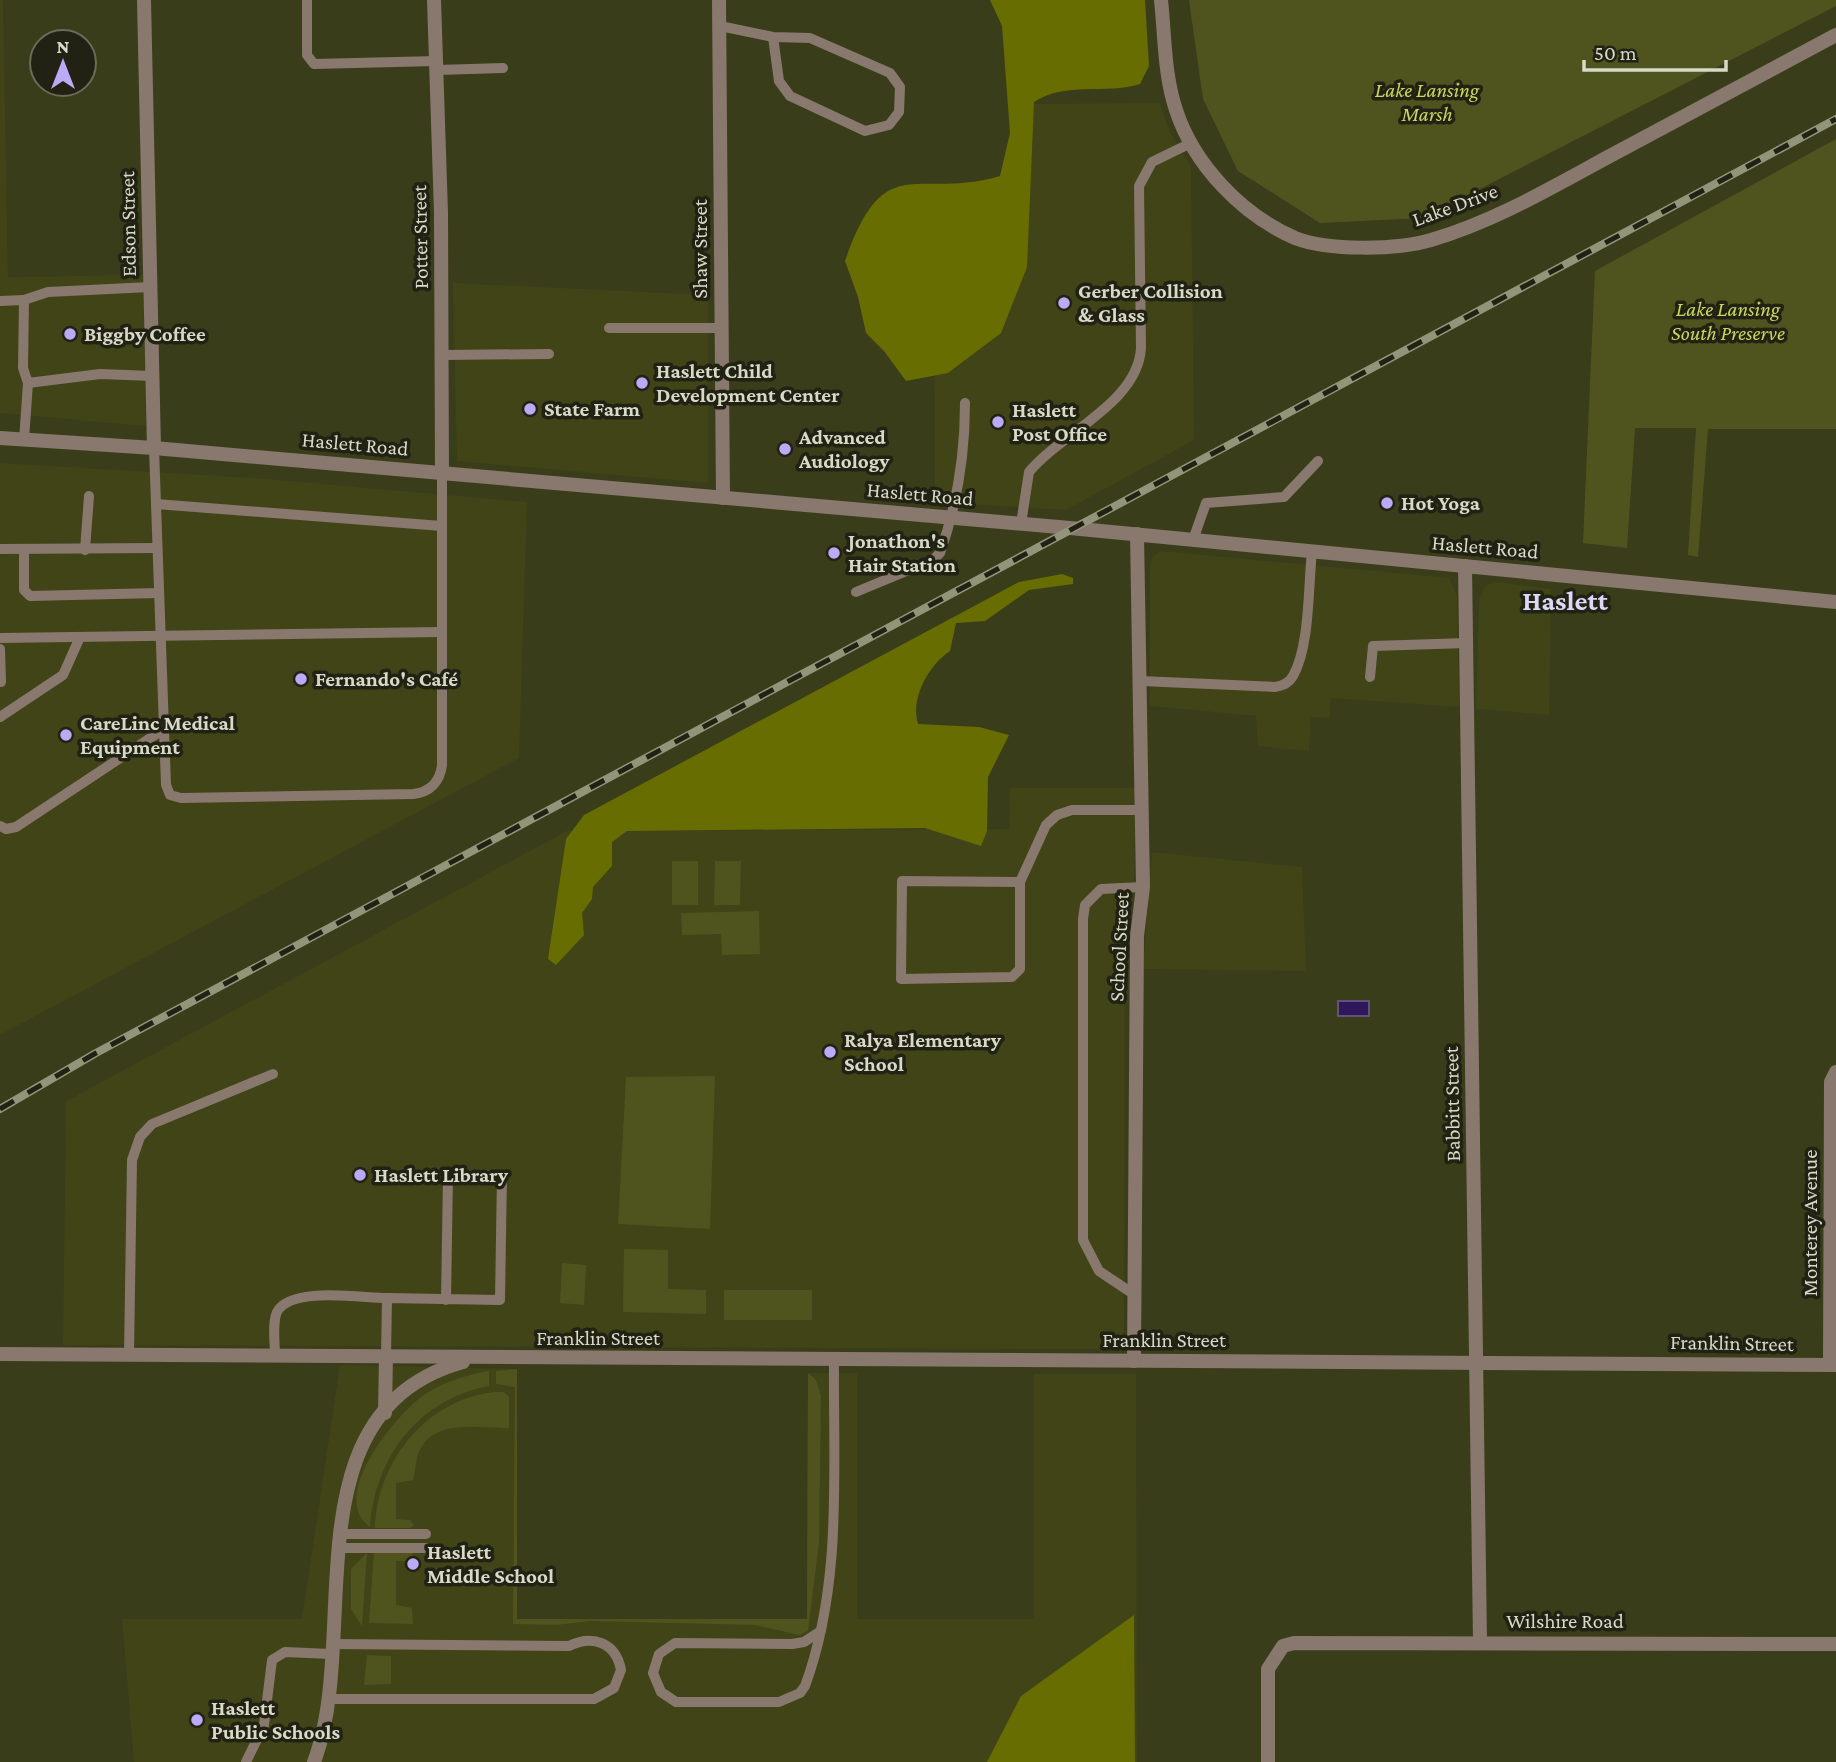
<svg xmlns="http://www.w3.org/2000/svg" width="1836" height="1762" font-family="'Crimson Pro',serif">
	<rect width="100%" height="100%" fill="#3a3d19"/>
	<g fill="#404417">
		<path d="M 0,0 L 3,0 L 8,277 L 143,275 L 146,426 L 0,413 Z"/>
		<path d="M 1159,103 L 1170,132 L 1191,167 L 1194,440 L 1066,510 L 935,502 L 934,194 L 1027,194 L 1027,104 Z"/>
		<path d="M 453,283 L 708,295 L 708,483 L 457,461 Z"/>
		<path d="M 0,463 L 254,478 L 527,502 L 519,758 L 0,1035 Z"/>
		<path d="M 1161,551 L 1449,578 L 1457,596 L 1459,707 L 1331,698 L 1329,718 L 1311,717 L 1309,751 L 1258,746 L 1256,716 L 1150,706 L 1150,565 L 1153,556 Z"/>
		<path d="M 1499,582 L 1551,589 L 1549,715 L 1476,709 L 1479,599 L 1486,585 Z"/>
		<path d="M 1010,788 L 1135,788 L 1134,887 L 1125,936 L 1124,1332 L 1111,1349 L 63,1345 L 66,1101 L 567,831 L 1009,829 Z"/>
		<path d="M 1152,852 L 1302,867 L 1306,971 L 1143,969 Z"/>
		<path d="M 340,1365 L 517,1369 L 517,1619 L 807,1619 L 808,1373 L 857,1373 L 857,1619 L 1034,1619 L 1034,1374 L 1136,1374 L 1137,1762 L 134,1762 L 122,1619 L 302,1619 Z"/>
	</g>
	<g fill="#4f541f">
		<path d="M 1189,0 L 1836,0 L 1836,6 L 1423,218 L 1320,223 L 1238,171 L 1203,99 Z"/>
		<path d="M 1836,139 L 1836,429 L 1708,429 L 1698,557 L 1688,555 L 1696,428 L 1635,428 L 1627,548 L 1583,543 L 1595,271 Z"/>
		<rect x="672" y="861" width="26" height="44"/>
		<path d="M 715,861 L 741,861 L 740,905 L 714,905 Z"/>
		<path d="M 759,911 L 760,954 L 722,955 L 721,934 L 682,935 L 681,913 Z"/>
		<path d="M 715,1076 L 710,1229 L 618,1224 L 626,1077 Z"/>
		<path d="M 624,1249 L 668,1250 L 668,1289 L 706,1290 L 706,1314 L 623,1312 Z"/>
		<path d="M 562,1263 L 586,1265 L 584,1305 L 560,1303 Z"/>
		<rect x="724" y="1290" width="88" height="30"/>
		<path d="M 517,1369 L 517,1619 L 807,1619 L 808,1373 L 816,1380 L 821,1396 L 819,1542 L 808,1631 L 799,1635 L 755,1625 L 591,1621 L 556,1625 L 513,1624 L 515,1387 L 496,1384 L 496,1371 Z"/>
		<path d="M 489,1371 L 489,1386 C 418,1399 375,1458 370,1527 C 327,1497 398,1411 427,1393 C 446,1381 467,1375 489,1371 Z"/>
		<path d="M 495,1392 L 504,1392 L 509,1397 L 509,1428 C 482,1428 436,1419 421,1448 C 415,1458 416,1470 413,1480 L 396,1483 L 396,1519 L 410,1520 L 414,1525 L 410,1528 L 375,1528 C 377,1462 426,1399 495,1392 Z"/>
		<path d="M 374,1551 L 413,1553 L 411,1561 L 396,1561 L 396,1605 L 412,1608 L 413,1624 L 369,1623 Z"/>
		<path d="M 367,1553 L 362,1626 L 351,1609 L 351,1569 Z"/>
		<path d="M 367,1655 L 391,1656 L 391,1684 L 364,1685 Z"/>
	</g>
	<g fill="#676d00">
		<path d="M 990,0 L 1145,0 L 1149,66 L 1140,84 C 1106,95 1065,81 1034,102 L 1027,267 L 1001,333 L 948,373 L 906,381 L 884,351 L 866,333 L 858,297 L 845,261 C 885,147 915,201 1000,176 L 1010,133 L 1002,26 Z"/>
		<path d="M 1062,574 L 1073,578 L 1073,584 L 1029,590 L 985,621 L 956,623 L 950,651 C 929,665 910,698 918,724 L 979,727 L 1009,735 L 988,777 L 987,831 L 981,846 L 925,828 L 627,831 L 612,842 L 612,866 L 593,887 L 592,899 L 582,913 L 584,935 L 556,965 L 548,959 L 566,839 L 584,815 L 1019,582 Z"/>
		<path d="M 1134,1615 L 1135,1762 L 987,1762 L 1021,1696 Z"/>
	</g>
	<rect fill="#2f175c" stroke="#61527c" stroke-width="2" x="1338" y="1001" width="31" height="15"/>
	<g fill="none" stroke-linecap="round" stroke-linejoin="round">
		<g stroke="#88786e" stroke-width="10">
			<path d="M 307,0 L 307,55 L 314,64 L 437,61"/>
			<path d="M 720,26 L 773,37 L 810,38 L 890,73 L 900,87 L 899,112 L 889,125 L 865,131 L 790,96 L 779,81 L 773,37"/>
			<path d="M 437,70 L 503,68"/>
			<path d="M 0,301 L 24,300"/>
			<path d="M 609,328 L 722,328"/>
			<path d="M 443,355 L 549,354"/>
			<path d="M 28,383 L 23,368 L 24,300 L 48,292 L 150,287"/>
			<path d="M 24,440 L 28,383 L 100,374 L 152,376"/>
			<path d="M 154,448 L 166,785 L 170,795 L 181,798 L 413,794 C 430,792 440,782 442,765 L 442,473"/>
			<path d="M 156,504 L 442,526"/>
			<path d="M 1021,524 L 1029,472 C 1061,433 1138,403 1141,348 L 1139,186 L 1152,162 L 1191,143"/>
			<path d="M 1193,540 L 1206,503 L 1284,497 L 1318,461"/>
			<path d="M 0,549 L 157,548"/>
			<path d="M 85,550 L 89,496"/>
			<path d="M 24,551 L 24,590 L 30,596 L 159,593"/>
			<path d="M 856,592 L 933,560 L 940,553 C 957,505 965,454 965,403"/>
			<path d="M 0,638 L 442,632"/>
			<path d="M 0,649 L 1,682"/>
			<path d="M 1370,677 L 1373,646 L 1467,643"/>
			<path d="M 1141,681 L 1275,687 C 1282,686 1289,683 1293,676 C 1310,646 1308,587 1312,552"/>
			<path d="M 0,717 L 63,675 L 80,637"/>
			<path d="M 0,826 L 6,829 L 16,827 L 164,729"/>
			<path d="M 1020,882 L 902,881 L 901,979 L 1012,977 L 1020,969 L 1020,882 L 1046,825 L 1057,815 L 1072,810 L 1142,810"/>
			<path d="M 1135,1295 L 1099,1271 L 1083,1240 L 1083,919 L 1085,905 L 1101,889 L 1143,887"/>
			<path d="M 129,1355 L 132,1160 L 140,1137 L 152,1124 L 273,1074"/>
			<path d="M 275,1356 C 275,1343 272,1323 277,1312 C 291,1286 361,1298 387,1298"/>
			<path d="M 386,1356 L 387,1298 L 500,1300 L 502,1175 L 448,1175 L 446,1300"/>
			<path d="M 339,1534 L 426,1534"/>
			<path d="M 338,1548 L 426,1548"/>
			<path d="M 821,1631 L 804,1642 L 792,1644 L 675,1643 L 659,1654 L 653,1673 L 661,1692 L 676,1702 L 779,1702 L 800,1693 L 805,1686 C 843,1583 833,1468 834,1361"/>
			<path d="M 328,1699 L 594,1699 L 614,1688 L 621,1670 C 616,1643 593,1634 569,1646 L 332,1644"/>
			<path d="M 246,1762 L 264,1725 L 272,1660 L 285,1652 L 331,1654"/>
		</g>
		<g stroke="#88786e" stroke-width="14">
			<path d="M 144,0 L 154,448"/>
			<path d="M 434,0 L 441,213 L 442,473"/>
			<path d="M 719,0 L 723,498"/>
			<path d="M 1465,566 L 1480,1641"/>
			<path d="M 0,1354 L 1836,1365"/>
			<path d="M 1134,1361 L 1137,936 L 1143,887 L 1137,534"/>
			<path d="M 1830,1365 L 1831,1082 L 1836,1072"/>
			<path d="M 385,1413 L 386,1356"/>
			<path d="M 314,1762 C 362,1636 286,1411 463,1362"/>
			<path d="M 1268,1762 L 1268,1669 L 1283,1646 L 1294,1643 L 1836,1644"/>
		</g>
		<g stroke="#88786e" stroke-width="14">
			<path d="M 1161,0 C 1165,37 1164,74 1176,110 C 1194,165 1242,215 1295,238 C 1328,251 1397,250 1431,240 C 1493,222 1551,188 1608,157 C 1684,117 1760,76 1836,35"/>
			<path d="M 0,438 L 154,448 L 1070,528 L 1836,602"/>
		</g>
		<defs>
			<path id="rail" d="M 0,1109 L 96,1053 L 1836,119"/>
		</defs>
		<use href="#rail" stroke="#92957a" stroke-width="8"/>
		<use href="#rail" stroke="#212213" stroke-width="5" stroke-dasharray="16" stroke-linecap="butt"/>
	</g>
	<g fill="#bbaaf6" stroke="#212213" stroke-width="2.5">
		<circle cx="1064" cy="303" r="7"/>
		<circle cx="70" cy="334" r="7"/>
		<circle cx="642" cy="383" r="7"/>
		<circle cx="530" cy="409" r="7"/>
		<circle cx="998" cy="422" r="7"/>
		<circle cx="785" cy="449" r="7"/>
		<circle cx="1387" cy="503" r="7"/>
		<circle cx="834" cy="553" r="7"/>
		<circle cx="301" cy="679" r="7"/>
		<circle cx="66" cy="735" r="7"/>
		<circle cx="830" cy="1052" r="7"/>
		<circle cx="360" cy="1175" r="7"/>
		<circle cx="413" cy="1564" r="7"/>
		<circle cx="197" cy="1720" r="7"/>
	</g>
	<g text-anchor="middle" dominant-baseline="central" stroke-width="7" stroke-linejoin="round" paint-order="stroke">
		<g font-size="21" font-style="italic" fill="#cbd65c" stroke="#212213">
			<text x="1427" y="90">Lake Lansing<tspan x="1427" dy="24">Marsh</tspan></text>
			<text x="1728" y="309">Lake Lansing<tspan x="1728" dy="24">South Preserve</tspan></text>
		</g>
		<g font-size="21" fill="#d7dac6" stroke="#212213">
			<text transform="translate(1455 205) rotate(-20)">Lake Drive</text>
			<text transform="translate(128 224) rotate(-91)">Edson Street</text>
			<text transform="translate(420 237) rotate(-91)">Potter Street</text>
			<text transform="translate(700 249) rotate(-90)">Shaw Street</text>
			<text transform="translate(355 444) rotate(5)">Haslett Road</text>
			<text transform="translate(920 494) rotate(5)">Haslett Road</text>
			<text transform="translate(1485 547) rotate(5)">Haslett Road</text>
			<text transform="translate(1119 947) rotate(-87)">School Street</text>
			<text transform="translate(1452 1104) rotate(-91)">Babbitt Street</text>
			<text transform="translate(1810 1223) rotate(-90)">Monterey Avenue</text>
			<text x="598" y="1338">Franklin Street</text>
			<text x="1164" y="1340">Franklin Street</text>
			<text transform="translate(1732 1343) rotate(1)">Franklin Street</text>
			<text x="1565" y="1621">Wilshire Road</text>
		</g>
		<g font-size="21" font-weight="bold" fill="#d7dac6" stroke="#212213" text-anchor="start">
			<text x="1078" y="291">Gerber Collision<tspan x="1078" dy="24">&amp; Glass</tspan></text>
			<text x="84" y="334">Biggby Coffee</text>
			<text x="656" y="371">Haslett Child<tspan x="656" dy="24">Development Center</tspan></text>
			<text x="544" y="409">State Farm</text>
			<text x="1012" y="410">Haslett<tspan x="1012" dy="24">Post Office</tspan></text>
			<text x="799" y="437">Advanced<tspan x="799" dy="24">Audiology</tspan></text>
			<text x="1401" y="503">Hot Yoga</text>
			<text x="848" y="541">Jonathon's<tspan x="848" dy="24">Hair Station</tspan></text>
			<text x="315" y="679">Fernando's Café</text>
			<text x="80" y="723">CareLinc Medical<tspan x="80" dy="24">Equipment</tspan></text>
			<text x="844" y="1040">Ralya Elementary<tspan x="844" dy="24">School</tspan></text>
			<text x="374" y="1175">Haslett Library</text>
			<text x="427" y="1552">Haslett<tspan x="427" dy="24">Middle School</tspan></text>
			<text x="211" y="1708">Haslett<tspan x="211" dy="24">Public Schools</tspan></text>
		</g>
		<g font-size="28" font-weight="bold" fill="#ddd8f5" stroke="#212213">
			<text x="1565" y="600">Haslett</text>
		</g>
	</g>
	<g transform="translate(63 63)"><circle r="33" fill="#212213" stroke="#6a6c5b" stroke-width="2"/>
	<path d="M0-5L12 26L0 18L-12 26Z" fill="#bbaaf6"/>
	<text y="-10" font-size="19" font-weight="bold" text-anchor="middle" fill="#d7dac6">N</text>
	</g>
	<path d="M1584 60v10h142v-10" fill="none" stroke="#d7dac6" stroke-width="3.5"/>
	<text x="1594" y="60" font-size="21" fill="#d7dac6" stroke="#212213" stroke-width="5" paint-order="stroke">50 m</text>
</svg>
